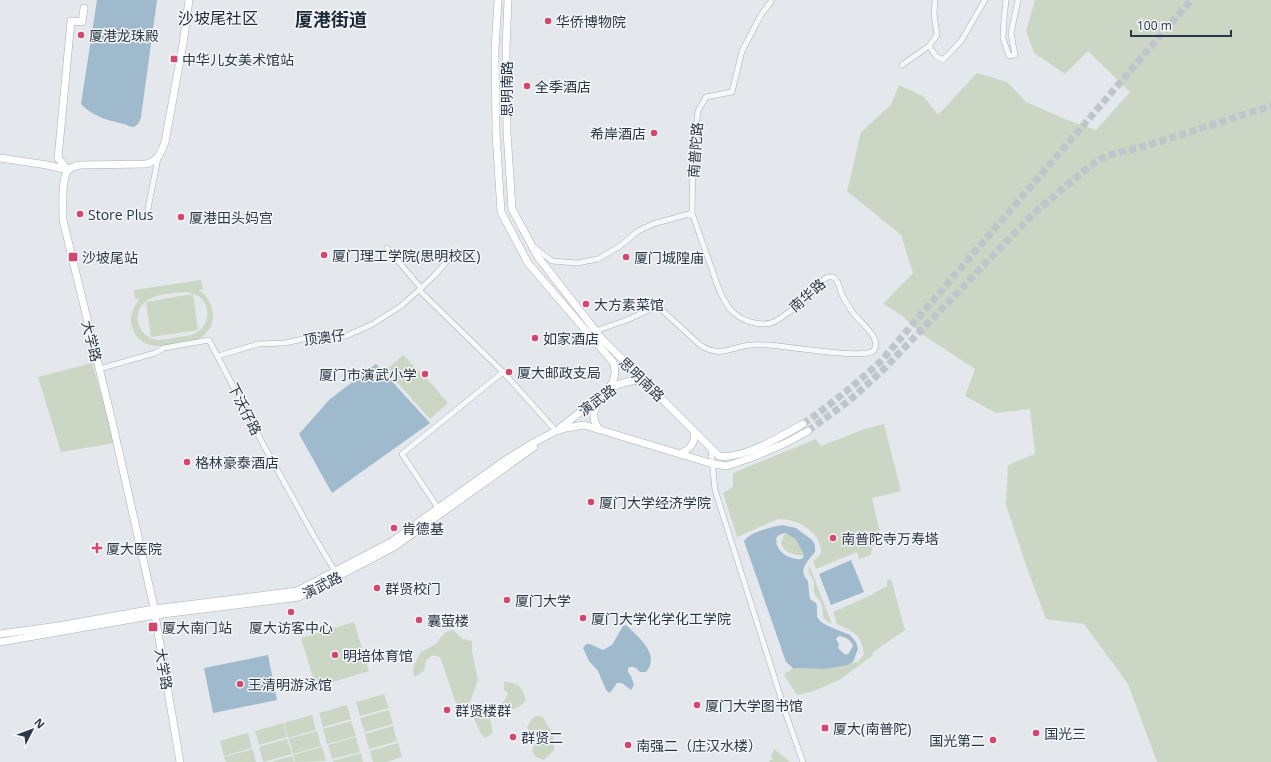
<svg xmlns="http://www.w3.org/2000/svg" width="1271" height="762" font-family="'Open Sans','Noto Sans SC',sans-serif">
	<rect width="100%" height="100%" fill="#e4e8ec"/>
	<g fill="#cbd6c4" fill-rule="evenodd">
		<path d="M 1035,0 L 1271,0 L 1271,762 L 1157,762 L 1128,684 L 1084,624 L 1046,619 L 1026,565 L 1006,505 L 1008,465 L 1035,454 L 1030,409 L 996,413 L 965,396 L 975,369 L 923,335 L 900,314 L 883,304 L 913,273 L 901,235 L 847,191 L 861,132 L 891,105 L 899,85 L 924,97 L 938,115 L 977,73 L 1007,82 L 1026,102 L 1070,121 L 1096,130 L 1130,92 L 1088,51 L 1065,74 L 1034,53 L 1026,31 Z"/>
		<path d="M 201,280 L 203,289 L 199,290 C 216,302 219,327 200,338 C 193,342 186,343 179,344 C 160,347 140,350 132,327 C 129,316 133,307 140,298 L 135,299 L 134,290 ZM 186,292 C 194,293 202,296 205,304 C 211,316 205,330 193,334 C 188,336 183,336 178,337 C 171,338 164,340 157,340 C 143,338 134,323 139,310 C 146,294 171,293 186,292 Z"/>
		<path d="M 193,294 L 198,330 L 151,337 L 146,302 Z"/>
		<path d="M 403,355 L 431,383 L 448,403 L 430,419 L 386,370 Z"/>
		<path d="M 92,363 L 115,443 L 61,452 L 38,377 Z"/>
		<path d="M 884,424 L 901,491 L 872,498 L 882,541 L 872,547 L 871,555 L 859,559 L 857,552 L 816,569 L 813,561 C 816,559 820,556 821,552 C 822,538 807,526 796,522 C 790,520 784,519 778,519 L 737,537 L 723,493 L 733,487 L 733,473 L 816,439 L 821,446 L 865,429 Z"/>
		<path d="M 785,533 L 796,538 C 798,545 802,549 804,556 C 793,554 785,554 781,543 Z"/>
		<path d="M 809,565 L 832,624 C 829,622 826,621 824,618 C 821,614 824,608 821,603 C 820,600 817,598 815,595 C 813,591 814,587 814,583 C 812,575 807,575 809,565 Z"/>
		<path d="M 891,579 L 905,630 L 873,652 L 873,655 L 841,679 L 814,691 L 797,695 L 784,675 L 793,668 L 825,669 L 848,665 L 859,661 L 864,654 C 862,635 853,631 837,624 L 833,612 L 865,598 L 887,586 L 887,580 Z"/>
		<path d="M 354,622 L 369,671 L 316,687 L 301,638 Z"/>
		<path d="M 453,630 L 463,639 L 472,641 L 472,652 L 478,680 L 469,705 C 466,710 464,710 458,709 L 440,657 L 433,655 L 426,660 L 424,671 L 414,677 L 413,667 L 421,652 L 436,644 L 441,637 L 446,632 Z"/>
		<path d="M 504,682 C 519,682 523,688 526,701 L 518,707 L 513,709 L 508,709 L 499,710 L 489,715 L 493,733 L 485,738 L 480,732 L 473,716 C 482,706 483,703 497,707 L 505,700 L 508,693 L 504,690 Z"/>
		<path d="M 384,694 L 389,708 L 360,716 L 356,702 Z"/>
		<path d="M 347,705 L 351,719 L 323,727 L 319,713 Z"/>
		<path d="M 389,710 L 393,724 L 365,732 L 360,718 Z"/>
		<path d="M 312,715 L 316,730 L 288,738 L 284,723 Z"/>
		<path d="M 536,716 L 543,717 L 548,726 L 553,734 L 554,750 L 544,760 L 536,757 L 532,751 L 535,742 L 527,727 L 533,718 Z"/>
		<path d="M 351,721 L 356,736 L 327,744 L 323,729 Z"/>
		<path d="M 283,723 L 287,737 L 259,745 L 255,731 Z"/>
		<path d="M 393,726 L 397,741 L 369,749 L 365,734 Z"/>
		<path d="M 317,731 L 321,746 L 293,754 L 289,739 Z"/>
		<path d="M 248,733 L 252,748 L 224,756 L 220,741 Z"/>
		<path d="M 356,737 L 360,752 L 332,759 L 328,745 Z"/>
		<path d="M 287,739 L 292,754 L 263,762 L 259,747 Z"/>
		<path d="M 398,743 L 402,757 L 386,762 L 373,762 L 370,751 Z"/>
		<path d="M 322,747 L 326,761 L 295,762 L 293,755 Z"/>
		<path d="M 253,749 L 256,762 L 226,762 L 224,757 Z"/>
		<path d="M 774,749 L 788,760 L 789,762 L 769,762 L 770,760 L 774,759 L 771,757 Z"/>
		<path d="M 361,753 L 363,762 L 333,762 L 333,761 Z"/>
		<path d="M 292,756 L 294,762 L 270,762 Z"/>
	</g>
	<g fill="#9ebacc" fill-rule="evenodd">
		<path d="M 97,0 L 157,0 L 141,117 C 140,121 138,126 133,127 C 131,127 127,125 124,124 C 109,121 92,116 81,104 Z"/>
		<path d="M 376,364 L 430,423 L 332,493 L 299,434 L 329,400 Z"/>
		<path d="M 782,525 L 796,528 L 812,540 L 815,545 L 815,552 C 808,561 797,570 808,581 L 809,592 L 810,599 L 816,603 L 817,606 L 817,617 L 821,622 L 828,626 L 850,635 L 856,642 L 858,649 L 853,662 L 848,665 L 825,669 L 793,668 L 786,662 L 744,541 C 750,532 772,527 782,525 ZM 785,533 L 796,539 C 798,545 802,549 804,556 L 802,559 C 793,560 780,555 777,545 C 776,543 777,541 776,538 L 779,535 ZM 839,636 C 846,637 850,639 853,646 L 849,653 L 846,655 L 843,653 L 838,648 L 839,644 L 836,639 Z"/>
		<path d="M 851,560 L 864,592 L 831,605 L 819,574 Z"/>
		<path d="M 626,625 C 638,637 661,654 646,672 L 640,672 C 636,668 634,665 628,668 L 628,672 L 631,676 L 634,685 L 631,690 L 622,683 L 617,683 L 610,693 L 606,690 L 598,671 L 589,661 L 583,648 L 586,644 L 590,644 L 603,650 L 612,645 L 623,626 Z"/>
		<path d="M 268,655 L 277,700 L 213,713 L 204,668 Z"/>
	</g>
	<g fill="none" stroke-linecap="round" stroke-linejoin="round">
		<g stroke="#bfc5cb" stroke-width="7" stroke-dasharray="7 3.5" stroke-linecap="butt">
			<path d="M 803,424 C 830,405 856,384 881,361 L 1191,0"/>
			<path d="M 808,431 L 850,400 L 882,371 L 1034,213 L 1090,166 L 1106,156 L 1149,145 L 1271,106"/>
		</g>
		<defs>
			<g id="street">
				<path d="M 935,0 L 934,14 L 937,35 L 929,46 L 936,56 L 943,60 L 961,41 L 985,0"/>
				<path d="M 1006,0 L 1004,19 L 1003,38 L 1009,56 L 1015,55 L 1011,33 L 1018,0"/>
				<path d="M 902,65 L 929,46"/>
				<path d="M 692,213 L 693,154 L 698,111 L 706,97 L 732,92 L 742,51 L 761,15 L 772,0"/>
				<path d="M 147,214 L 158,158"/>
				<path d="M 534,247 L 552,261 L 577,263 L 598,259 L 620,246 L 638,231 L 653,224 L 692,213 C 698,230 704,247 710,264 C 716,280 721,301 734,313 C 743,321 759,326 771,323 C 778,321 783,316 789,312 C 798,305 807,299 814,291 C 819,285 824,275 833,277 C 835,278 836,279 837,281 C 839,284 840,289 841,292 C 844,300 849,307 853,313 C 860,322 882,338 874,350 C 868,359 807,349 794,348 C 780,346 766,344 752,345 C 731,346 721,359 700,345 L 662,310 L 655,307 L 627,320 L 595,331"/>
				<path d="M 387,248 L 421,288"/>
				<path d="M 419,290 L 433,277 L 449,259"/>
				<path d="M 218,356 L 258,344 L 285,343 L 312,337 L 346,336 L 371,325 L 401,306 L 419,290 L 503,372 L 556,431"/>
				<path d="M 99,369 L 155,353 L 164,348 L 209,340 L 263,444 L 315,538 L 336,573"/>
				<path d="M 711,450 L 715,490 L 787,717 L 803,762"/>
				<path d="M 440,511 L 402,454 L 503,372"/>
			</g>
			<g id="secondary">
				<path d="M 498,0 L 495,49 L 496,133 L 501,212 L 528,263 L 613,362 C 617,372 615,380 608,389"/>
				<path d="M 508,0 L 506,49 L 507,132 L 512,209 L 538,257 L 602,339 L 719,456 C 742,460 782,436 803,424"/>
				<path d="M 0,158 L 47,165 L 68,170"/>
				<path d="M 68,170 L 58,158 L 71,21 L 82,22 L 84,8"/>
				<path d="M 560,428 L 612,387 C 623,382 632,380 643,380"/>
				<path d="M 599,429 C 590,418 594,408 601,397"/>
				<path d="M 680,454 C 690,449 696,443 694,432"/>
				<path d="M 0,634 L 58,626 L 154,609 L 297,591 L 391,542 L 504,461 L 533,443 L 556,431 L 566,428 L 584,425 L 713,464 L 727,466 L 753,457 L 786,443 L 808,431"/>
				<path d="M 0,642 L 155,615 L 299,597 L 394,547 L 534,447"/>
				<path d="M 180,762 L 153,603 L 112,421 L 63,220 C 63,209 61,178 68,170 C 71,167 75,166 80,165 L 146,164 C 158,161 161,153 165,142 L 183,44 L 189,0"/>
			</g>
		</defs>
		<use href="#street" stroke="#a8afb7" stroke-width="6"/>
		<use href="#secondary" stroke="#a8afb7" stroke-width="8"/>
		<use href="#street" stroke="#f7f8fa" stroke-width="5"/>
		<use href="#secondary" stroke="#fff" stroke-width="7"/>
	</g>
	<g fill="#d3476d" stroke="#f4f6f9" stroke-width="1.5">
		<circle cx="548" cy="21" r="4"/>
		<circle cx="81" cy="35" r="4"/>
		<rect x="170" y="55" width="8" height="8" rx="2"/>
		<circle cx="527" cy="86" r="4"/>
		<circle cx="654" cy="133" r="4"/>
		<circle cx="80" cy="214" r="4"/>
		<circle cx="181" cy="217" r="4"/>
		<circle cx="324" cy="255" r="4"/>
		<rect x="68" y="252" width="10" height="10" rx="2"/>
		<circle cx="626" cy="257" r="4"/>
		<circle cx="586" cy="304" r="4"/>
		<circle cx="535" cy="338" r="4"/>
		<circle cx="509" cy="372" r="4"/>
		<circle cx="425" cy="374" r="4"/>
		<circle cx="187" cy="462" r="4"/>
		<circle cx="591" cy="502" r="4"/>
		<circle cx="394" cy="528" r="4"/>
		<circle cx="833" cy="538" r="4"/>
		<path d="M95 542h4v4h4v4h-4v4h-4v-4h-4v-4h4z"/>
		<circle cx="377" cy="588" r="4"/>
		<circle cx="507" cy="600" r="4"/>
		<circle cx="291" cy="612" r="4"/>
		<circle cx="583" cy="618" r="4"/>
		<circle cx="419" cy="620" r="4"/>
		<rect x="148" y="622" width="10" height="10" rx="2"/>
		<circle cx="335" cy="655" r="4"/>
		<circle cx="240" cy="684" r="4"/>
		<circle cx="697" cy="705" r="4"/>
		<circle cx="447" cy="710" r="4"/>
		<rect x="821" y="724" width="8" height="8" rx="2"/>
		<circle cx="1036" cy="733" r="4"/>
		<circle cx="513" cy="737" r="4"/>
		<circle cx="993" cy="740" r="4"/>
		<circle cx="628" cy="745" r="4"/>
	</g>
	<g text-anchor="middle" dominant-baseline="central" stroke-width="3" stroke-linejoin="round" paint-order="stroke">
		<g font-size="14" fill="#2a3745" stroke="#f4f6f9" text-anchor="start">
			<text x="556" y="21">华侨博物院</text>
			<text x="89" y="35">厦港龙珠殿</text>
			<text x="182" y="59">中华儿女美术馆站</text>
			<text x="535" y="86">全季酒店</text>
			<text x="646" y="133" text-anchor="end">希岸酒店</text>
			<text x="88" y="214">Store Plus</text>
			<text x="189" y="217">厦港田头妈宫</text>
			<text x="332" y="255">厦门理工学院(思明校区)</text>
			<text x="82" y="257">沙坡尾站</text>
			<text x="634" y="257">厦门城隍庙</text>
			<text x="594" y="304">大方素菜馆</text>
			<text x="543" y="338">如家酒店</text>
			<text x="517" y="372">厦大邮政支局</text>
			<text x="417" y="374" text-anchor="end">厦门市演武小学</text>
			<text x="195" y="462">格林豪泰酒店</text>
			<text x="599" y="502">厦门大学经济学院</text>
			<text x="402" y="528">肯德基</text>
			<text x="841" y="538">南普陀寺万寿塔</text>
			<text x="106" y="548">厦大医院</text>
			<text x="385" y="588">群贤校门</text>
			<text x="515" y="600">厦门大学</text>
			<text x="591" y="618">厦门大学化学化工学院</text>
			<text x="427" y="620">囊萤楼</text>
			<text x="162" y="627">厦大南门站</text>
			<text x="291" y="627" text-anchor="middle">厦大访客中心</text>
			<text x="343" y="655">明培体育馆</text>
			<text x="248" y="684">王清明游泳馆</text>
			<text x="705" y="705">厦门大学图书馆</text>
			<text x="455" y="710">群贤楼群</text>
			<text x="833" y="728">厦大(南普陀)</text>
			<text x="1044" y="733">国光三</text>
			<text x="521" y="737">群贤二</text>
			<text x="985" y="740" text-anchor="end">国光第二</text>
			<text x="636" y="745">南强二（庄汉水楼）</text>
		</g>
		<g font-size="14" fill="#2a3745" stroke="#f4f6f9">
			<text transform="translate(506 89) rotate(-90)">思明南路</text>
			<text transform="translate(695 150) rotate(-86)">南普陀路</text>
			<text transform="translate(807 295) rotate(-41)">南华路</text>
			<text transform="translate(324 337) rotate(-8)">顶澳仔</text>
			<text transform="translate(92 341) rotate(76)">大学路</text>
			<text transform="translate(642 379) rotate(44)">思明南路</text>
			<text transform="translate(597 400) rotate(-36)">演武路</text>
			<text transform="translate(245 409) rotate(63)">下沃仔路</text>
			<text transform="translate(322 585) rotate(-27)">演武路</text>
			<text transform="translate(164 669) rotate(80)">大学路</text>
		</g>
		<g font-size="16" fill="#1c2836" stroke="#f4f6f9">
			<text x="218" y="18">沙坡尾社区</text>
		</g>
		<g font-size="18" font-weight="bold" fill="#1c2836" stroke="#f4f6f9">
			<text x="331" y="19">厦港街道</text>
		</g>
	</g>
	<g transform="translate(32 730) rotate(48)" stroke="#f4f6f9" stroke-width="3" paint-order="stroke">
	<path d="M0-3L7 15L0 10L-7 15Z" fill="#2a3745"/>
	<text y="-6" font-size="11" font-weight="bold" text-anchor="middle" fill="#2a3745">N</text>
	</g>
	<path d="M1131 30v6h100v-6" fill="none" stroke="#2a3745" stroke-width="2"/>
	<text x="1137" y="30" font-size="12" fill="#2a3745" stroke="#f4f6f9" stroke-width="3" paint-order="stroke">100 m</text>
</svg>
